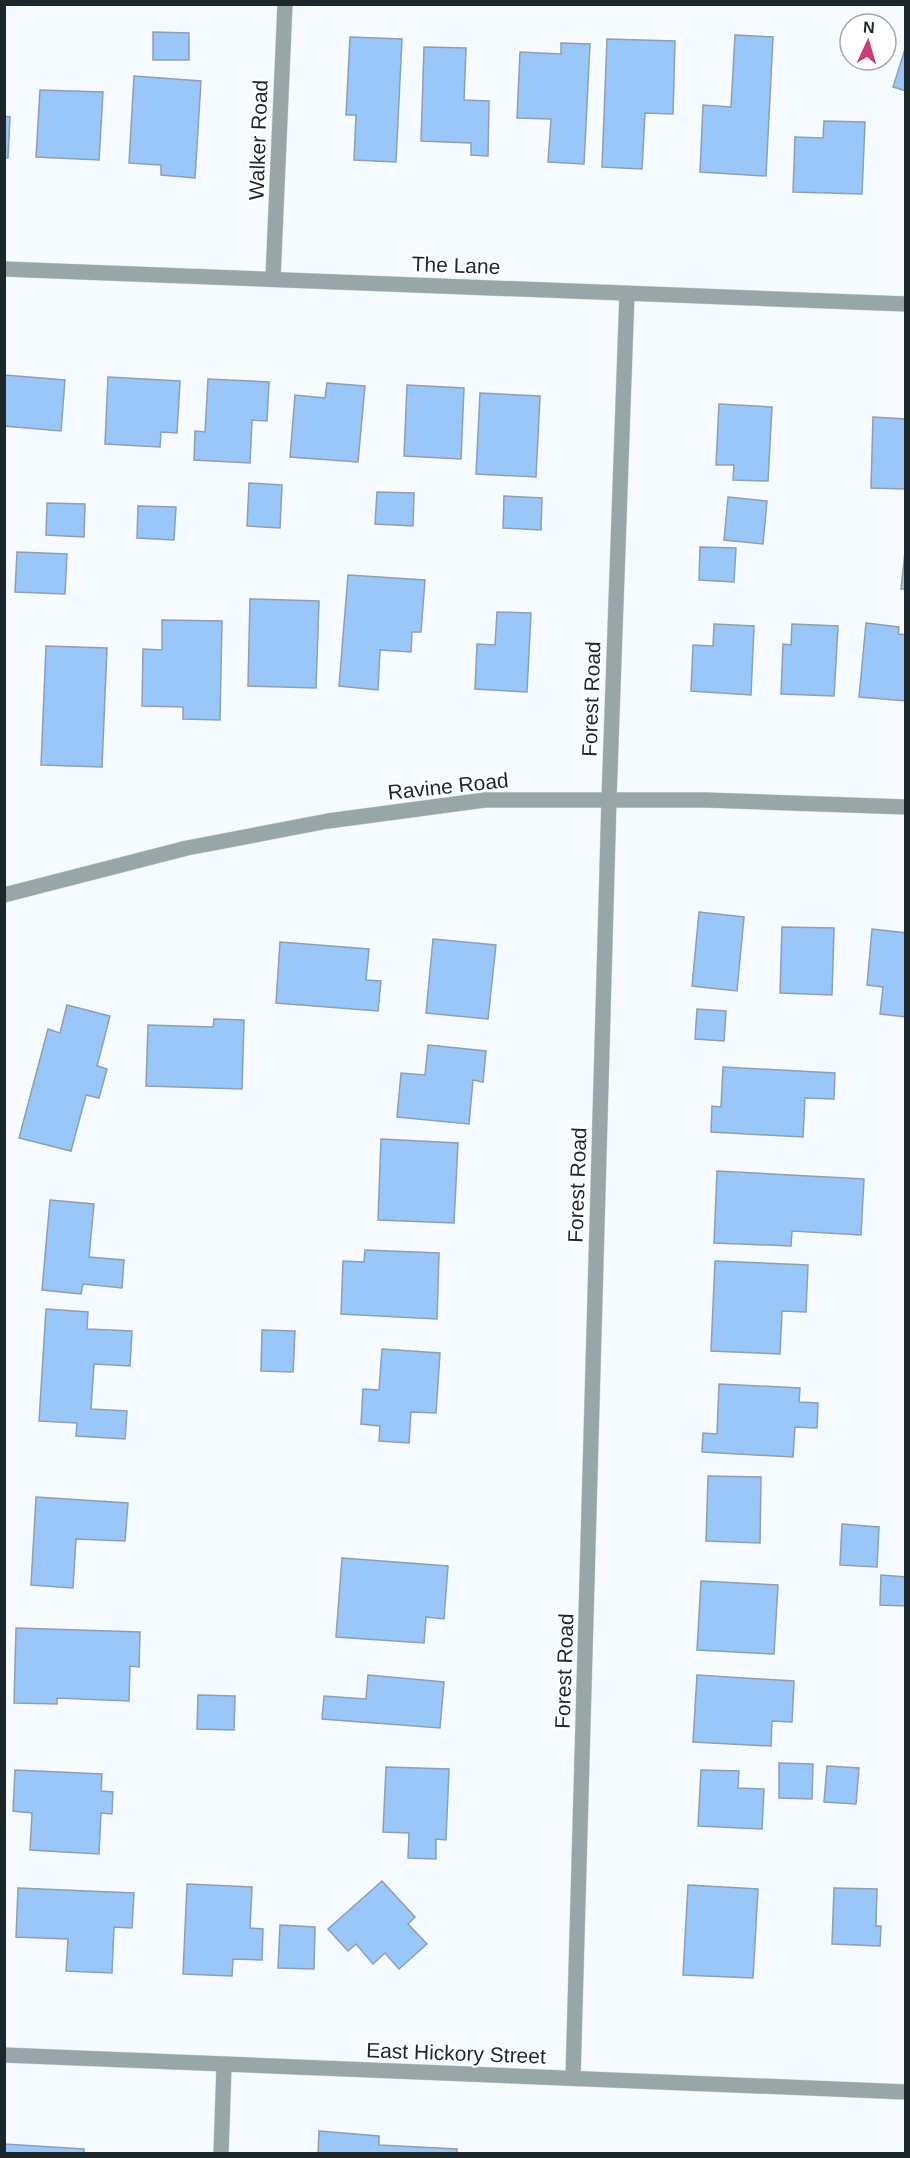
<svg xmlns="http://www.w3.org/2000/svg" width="910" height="2158" font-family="Helvetica,sans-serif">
	<rect width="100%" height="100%" fill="#f5fbfe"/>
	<g fill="#9ac7fa" stroke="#8e9fb3" stroke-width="1.5">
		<path d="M 153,32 L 189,33 L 189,60 L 153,60 Z"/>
		<path d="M 735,35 L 773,37 L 766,176 L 700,172 L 703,105 L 731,107 Z"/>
		<path d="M 350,37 L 402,39 L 396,162 L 354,160 L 356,115 L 346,115 Z"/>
		<path d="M 607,39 L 675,41 L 673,114 L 645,113 L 642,169 L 602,167 Z"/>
		<path d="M 561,43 L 590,44 L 584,164 L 548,162 L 551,119 L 517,118 L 520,52 L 561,54 Z"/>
		<path d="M 906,46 L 906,91 L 893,87 Z"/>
		<path d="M 424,47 L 466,48 L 464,100 L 489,101 L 488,156 L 471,155 L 471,143 L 421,141 Z"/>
		<path d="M 134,76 L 201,81 L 195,178 L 161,175 L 161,165 L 129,163 Z"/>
		<path d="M 40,90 L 103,92 L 99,160 L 36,157 Z"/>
		<path d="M 4,116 L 10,117 L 8,158 L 4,158 Z"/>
		<path d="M 824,121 L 865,122 L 862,194 L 793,192 L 795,137 L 823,138 Z"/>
		<path d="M 4,375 L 65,380 L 61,431 L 4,426 Z"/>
		<path d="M 108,377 L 180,381 L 177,433 L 161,432 L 160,447 L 105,444 Z"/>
		<path d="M 208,379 L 269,382 L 267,421 L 252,420 L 250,463 L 194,460 L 195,431 L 205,432 Z"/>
		<path d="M 327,383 L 365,386 L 358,462 L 290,457 L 295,395 L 325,398 Z"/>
		<path d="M 407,385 L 464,388 L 461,459 L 404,456 Z"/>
		<path d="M 480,393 L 540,396 L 536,477 L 476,474 Z"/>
		<path d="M 719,404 L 772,407 L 768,481 L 733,480 L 734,465 L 716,465 Z"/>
		<path d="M 873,417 L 906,419 L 906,489 L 871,488 Z"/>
		<path d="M 249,483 L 282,485 L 280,528 L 247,526 Z"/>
		<path d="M 377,492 L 414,493 L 413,526 L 375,524 Z"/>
		<path d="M 504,496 L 542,498 L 541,530 L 503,528 Z"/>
		<path d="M 728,497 L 767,501 L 763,544 L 724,540 Z"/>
		<path d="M 47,503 L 85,504 L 84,537 L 46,535 Z"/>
		<path d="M 138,506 L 176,507 L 174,540 L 137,538 Z"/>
		<path d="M 700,547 L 736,548 L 734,582 L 699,580 Z"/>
		<path d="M 17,552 L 67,554 L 65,594 L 15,592 Z"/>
		<path d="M 905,552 L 906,552 L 906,589 L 901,589 Z"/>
		<path d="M 348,575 L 425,580 L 421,632 L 412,632 L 411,652 L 380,650 L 378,690 L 339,686 Z"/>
		<path d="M 250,599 L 319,601 L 316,688 L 248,686 Z"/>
		<path d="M 497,612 L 531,613 L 527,692 L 475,689 L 477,644 L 495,645 Z"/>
		<path d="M 162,620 L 222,621 L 220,720 L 183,719 L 183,707 L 142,706 L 143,649 L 162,650 Z"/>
		<path d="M 866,623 L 899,627 L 898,634 L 906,635 L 906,701 L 859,697 Z"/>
		<path d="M 714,624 L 754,626 L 751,695 L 691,691 L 693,645 L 713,646 Z"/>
		<path d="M 792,624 L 838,626 L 834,696 L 781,694 L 783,644 L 791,645 Z"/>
		<path d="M 46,646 L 107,648 L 102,767 L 41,765 Z"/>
		<path d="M 699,912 L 744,917 L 737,991 L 692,986 Z"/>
		<path d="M 782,927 L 834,928 L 832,995 L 780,993 Z"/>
		<path d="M 872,929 L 906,933 L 906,1017 L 880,1014 L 883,987 L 867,985 Z"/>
		<path d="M 433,939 L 496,945 L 488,1019 L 426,1013 Z"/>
		<path d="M 280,942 L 369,949 L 366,980 L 381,981 L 378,1011 L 276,1003 Z"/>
		<path d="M 67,1005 L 110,1016 L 97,1066 L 107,1069 L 99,1098 L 86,1095 L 71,1151 L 19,1138 L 48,1029 L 60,1033 Z"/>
		<path d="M 697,1009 L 726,1011 L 724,1041 L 695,1039 Z"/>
		<path d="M 214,1019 L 244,1020 L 242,1089 L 146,1086 L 148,1025 L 213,1027 Z"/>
		<path d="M 428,1045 L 486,1051 L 483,1082 L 473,1080 L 469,1124 L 397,1117 L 401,1073 L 425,1075 Z"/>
		<path d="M 723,1067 L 835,1073 L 834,1099 L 805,1098 L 803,1137 L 711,1132 L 712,1106 L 721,1107 Z"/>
		<path d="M 381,1139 L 458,1143 L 454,1223 L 378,1220 Z"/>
		<path d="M 717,1171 L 864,1179 L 861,1235 L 792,1231 L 791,1246 L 714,1243 Z"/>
		<path d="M 50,1200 L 94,1204 L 89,1257 L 124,1260 L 122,1288 L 83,1284 L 81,1294 L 42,1290 Z"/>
		<path d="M 365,1250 L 439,1253 L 437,1319 L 341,1314 L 343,1261 L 364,1262 Z"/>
		<path d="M 715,1261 L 808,1265 L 806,1312 L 782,1311 L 780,1354 L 711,1351 Z"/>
		<path d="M 46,1309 L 88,1312 L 87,1329 L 132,1331 L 130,1366 L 94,1364 L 91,1409 L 127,1411 L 125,1439 L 76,1436 L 77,1423 L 39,1421 Z"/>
		<path d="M 262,1330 L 295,1331 L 293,1372 L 261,1371 Z"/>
		<path d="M 382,1349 L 440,1353 L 436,1413 L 411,1412 L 409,1443 L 379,1441 L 380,1426 L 361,1424 L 363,1389 L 379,1390 Z"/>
		<path d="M 719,1384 L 800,1388 L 799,1402 L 818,1403 L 817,1428 L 795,1427 L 793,1457 L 702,1452 L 703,1433 L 717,1434 Z"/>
		<path d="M 708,1476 L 761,1477 L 760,1543 L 706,1541 Z"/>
		<path d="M 36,1497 L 128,1503 L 125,1541 L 76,1539 L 73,1588 L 31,1585 Z"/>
		<path d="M 842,1524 L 879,1527 L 877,1567 L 840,1565 Z"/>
		<path d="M 342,1558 L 448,1566 L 444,1619 L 426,1617 L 424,1643 L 336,1637 Z"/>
		<path d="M 881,1575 L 906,1577 L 906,1606 L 880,1605 Z"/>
		<path d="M 701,1581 L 778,1585 L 774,1654 L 697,1650 Z"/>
		<path d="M 16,1628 L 140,1632 L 139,1667 L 130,1666 L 129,1701 L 57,1698 L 57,1704 L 14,1703 Z"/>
		<path d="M 368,1675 L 444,1682 L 440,1728 L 322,1719 L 324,1696 L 366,1699 Z"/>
		<path d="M 697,1675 L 794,1681 L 792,1722 L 772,1721 L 771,1746 L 693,1742 Z"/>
		<path d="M 198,1695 L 235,1696 L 234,1730 L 197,1729 Z"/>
		<path d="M 779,1763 L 813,1764 L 812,1799 L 779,1798 Z"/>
		<path d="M 827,1766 L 859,1768 L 856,1804 L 824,1802 Z"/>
		<path d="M 386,1767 L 449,1769 L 446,1840 L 436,1839 L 436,1859 L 408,1858 L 409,1833 L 383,1832 Z"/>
		<path d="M 15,1770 L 102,1774 L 101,1791 L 113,1792 L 112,1814 L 101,1813 L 99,1854 L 30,1850 L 32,1813 L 13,1811 Z"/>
		<path d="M 701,1770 L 739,1771 L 738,1788 L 764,1789 L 762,1829 L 698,1826 Z"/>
		<path d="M 382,1881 L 415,1917 L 408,1924 L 427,1944 L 399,1969 L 385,1953 L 373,1964 L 356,1944 L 348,1951 L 328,1929 Z"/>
		<path d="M 187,1884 L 252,1887 L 250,1928 L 263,1929 L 262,1960 L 233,1959 L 232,1976 L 183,1974 Z"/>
		<path d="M 688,1885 L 758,1889 L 753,1978 L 683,1975 Z"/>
		<path d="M 18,1888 L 134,1893 L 132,1928 L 114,1927 L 112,1973 L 66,1971 L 68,1939 L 16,1937 Z"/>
		<path d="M 834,1888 L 877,1889 L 876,1926 L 881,1926 L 880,1946 L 832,1944 Z"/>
		<path d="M 280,1925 L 315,1927 L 314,1969 L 278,1968 Z"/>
		<path d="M 319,2131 L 379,2136 L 379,2145 L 457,2149 L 457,2154 L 318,2154 Z"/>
		<path d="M 4,2144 L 84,2149 L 84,2154 L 4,2154 Z"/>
	</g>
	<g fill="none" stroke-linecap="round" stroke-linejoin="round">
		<defs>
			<g id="street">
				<path d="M 4,269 L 906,304"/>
				<path d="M 273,278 L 285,4"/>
				<path d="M 4,895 L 187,848 L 328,821 L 485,800 L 705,800 L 906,807"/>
				<path d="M 4,2055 L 906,2092"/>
				<path d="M 573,2078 L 609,799 L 627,293"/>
				<path d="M 221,2154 L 224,2066"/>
			</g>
		</defs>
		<use href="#street" stroke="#d2d9dc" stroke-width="16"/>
		<use href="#street" stroke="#98a6a7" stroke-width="15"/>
	</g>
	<g text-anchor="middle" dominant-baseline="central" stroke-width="4.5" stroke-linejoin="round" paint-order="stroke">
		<g font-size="21" fill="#1c272c" stroke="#fff">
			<text transform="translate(258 140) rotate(-88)">Walker Road</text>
			<text transform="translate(456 265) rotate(2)">The Lane</text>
			<text transform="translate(591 699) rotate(-88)">Forest Road</text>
			<text transform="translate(448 786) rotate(-6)">Ravine Road</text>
			<text transform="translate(577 1185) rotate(-88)">Forest Road</text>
			<text transform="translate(564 1671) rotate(-88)">Forest Road</text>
			<text transform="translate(456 2053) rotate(2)">East Hickory Street</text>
		</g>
	</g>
	<rect width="910" height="2158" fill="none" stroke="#1c272c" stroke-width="12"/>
	<g transform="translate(868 42) rotate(4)"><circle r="28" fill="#ffffff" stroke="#a4a9ab" stroke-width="1.5"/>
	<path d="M0-4.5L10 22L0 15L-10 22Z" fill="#c93e76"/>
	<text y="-9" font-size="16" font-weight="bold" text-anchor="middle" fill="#1c272c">N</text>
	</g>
</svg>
